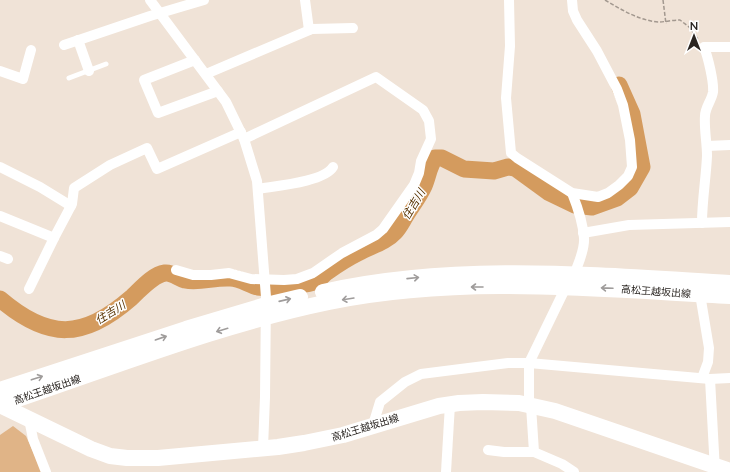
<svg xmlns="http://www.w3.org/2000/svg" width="730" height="472" font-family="Lato,'Noto Sans JP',sans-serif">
	<rect width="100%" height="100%" fill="#f0e3d7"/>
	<path fill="#e0b487" d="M 13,426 L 26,436 L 42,472 L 0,472 L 0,435 Z"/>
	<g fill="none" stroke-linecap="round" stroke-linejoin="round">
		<path stroke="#d49b5e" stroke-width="17" d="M 0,299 C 48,340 83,340 131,298 C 140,290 152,275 165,273 C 172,272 178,278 185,280 C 200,283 214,277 230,278 C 240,278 249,285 258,287 C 270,289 309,286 318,280 C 321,278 324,274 327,272 C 337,265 348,258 358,253 C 370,246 385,243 395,232 C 399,228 402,222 405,217 C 411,207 419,197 424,186 C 428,177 429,166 435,158 L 442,158 L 464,169 L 494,171 L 508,167 L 515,168 L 548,192 L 575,205 L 592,207 L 617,198 L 630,188 L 642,167 L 632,114 L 619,85"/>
		<g stroke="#a2988f" stroke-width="1.5" stroke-dasharray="4 2" stroke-linecap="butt">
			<path d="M 605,0 C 622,10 638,20 658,22 C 665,22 673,20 680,20 L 689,27 L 698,39"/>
			<path d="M 663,0 L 666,24"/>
		</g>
		<path stroke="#fff" stroke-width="5" d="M 69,78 L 106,64"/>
		<g stroke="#fff" stroke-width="10">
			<path d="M 150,0 L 226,102 L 244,139 L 257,181 L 266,297 L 265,397 L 263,448"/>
			<path d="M 305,0 L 309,30"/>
			<path d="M 509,0 L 510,46 L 506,98 L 511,153 L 517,158 L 572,193 L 598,197 L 608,193 L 619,185 L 628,176 L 632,167 L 630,140 L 623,105 L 617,89 L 597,51 L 577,20 L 573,11 L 572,0"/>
			<path d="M 78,40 L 89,71"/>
			<path d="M 64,45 L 150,16 L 204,0"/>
			<path d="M 195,60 L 144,80 L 158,113 L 218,91"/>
			<path d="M 0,71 L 23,79 L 31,50"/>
			<path d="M 206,74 L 312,29 L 353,28"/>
			<path d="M 707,146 L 730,145"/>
			<path d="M 0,167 L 40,187 L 71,206"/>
			<path d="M 258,189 C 275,186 324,182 333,167"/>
			<path d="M 572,193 C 578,208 583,222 584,238 C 585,251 572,283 563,293 L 529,363 L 529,399 L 531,406 L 534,452 L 562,464 L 574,472"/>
			<path d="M 0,216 L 54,238 L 72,204 L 74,188 L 110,165 L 147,148 L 157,169 L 241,132"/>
			<path d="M 702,223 C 702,201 706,178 707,156 C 707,142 704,129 705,116 C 705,107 712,100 713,92 C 714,82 708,57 704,47 L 730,47"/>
			<path d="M 583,233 L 629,225 L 730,222"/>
			<path d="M 0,256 L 8,259"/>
			<path d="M 176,270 L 193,275 L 211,275 L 229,273 L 251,279 L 284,280 L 297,279 L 313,273 L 342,253 L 376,235 L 383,229 L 414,185 L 419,173 L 421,161 L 431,139 L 429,121 L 423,110 L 376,77 L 244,139"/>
			<path d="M 29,289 L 54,238"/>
			<path d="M 700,294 L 709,348 L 708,362 L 702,378"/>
			<path d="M 710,379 L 715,471"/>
			<path d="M 29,419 L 33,439 L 46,472"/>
			<path d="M 373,425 L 380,402 L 405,382 L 421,374 L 508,363 L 529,363 L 710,379 L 730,378"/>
			<path d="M 488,450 L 504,452 L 534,452"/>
			<path d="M 446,472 L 450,404"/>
		</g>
		<g stroke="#fff" stroke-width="16">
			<path d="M 323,292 C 456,262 595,275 730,283"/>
			<path d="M 0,390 L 186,329 L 266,305 L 300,297"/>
			<path d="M 0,405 L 91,449 L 110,456 L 127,458 L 158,458 L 278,447 L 304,443 L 343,435 L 439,406 L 459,403 L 483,402 L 519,403 L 555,411 L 730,471"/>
			<path d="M 0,405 C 109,369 217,325 329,302 C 461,275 597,289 730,296"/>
		</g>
	</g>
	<defs><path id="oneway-shaft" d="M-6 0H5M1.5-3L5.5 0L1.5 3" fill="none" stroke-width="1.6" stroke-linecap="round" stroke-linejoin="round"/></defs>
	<g stroke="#9f9c9b">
		<use href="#oneway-shaft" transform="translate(413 278) rotate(-6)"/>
		<use href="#oneway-shaft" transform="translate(477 287) rotate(180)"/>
		<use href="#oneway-shaft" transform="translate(607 288) rotate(-178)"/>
		<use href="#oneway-shaft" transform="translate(348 299) rotate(171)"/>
		<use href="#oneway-shaft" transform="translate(285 300) rotate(-13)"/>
		<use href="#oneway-shaft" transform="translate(222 330) rotate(163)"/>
		<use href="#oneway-shaft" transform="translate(161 338) rotate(-19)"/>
		<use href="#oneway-shaft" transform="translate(37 378) rotate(-18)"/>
	</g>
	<g text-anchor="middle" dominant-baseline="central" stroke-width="3" stroke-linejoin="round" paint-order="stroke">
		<g font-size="10" fill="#292420" stroke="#fff">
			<text transform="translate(656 291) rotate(4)">高松王越坂出線</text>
			<text transform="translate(47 389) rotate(-19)">高松王越坂出線</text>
			<text transform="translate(365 427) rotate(-17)">高松王越坂出線</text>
		</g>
		<g font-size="11" font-style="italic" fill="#573200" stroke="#fff">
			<text transform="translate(413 204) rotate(-59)">住吉川</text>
			<text transform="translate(110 312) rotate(-32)">住吉川</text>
		</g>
	</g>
	<g transform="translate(694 36)" stroke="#ffffff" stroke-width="3" paint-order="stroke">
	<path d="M0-3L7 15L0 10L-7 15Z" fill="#292420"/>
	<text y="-6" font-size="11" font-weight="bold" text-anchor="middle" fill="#292420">N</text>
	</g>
</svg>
